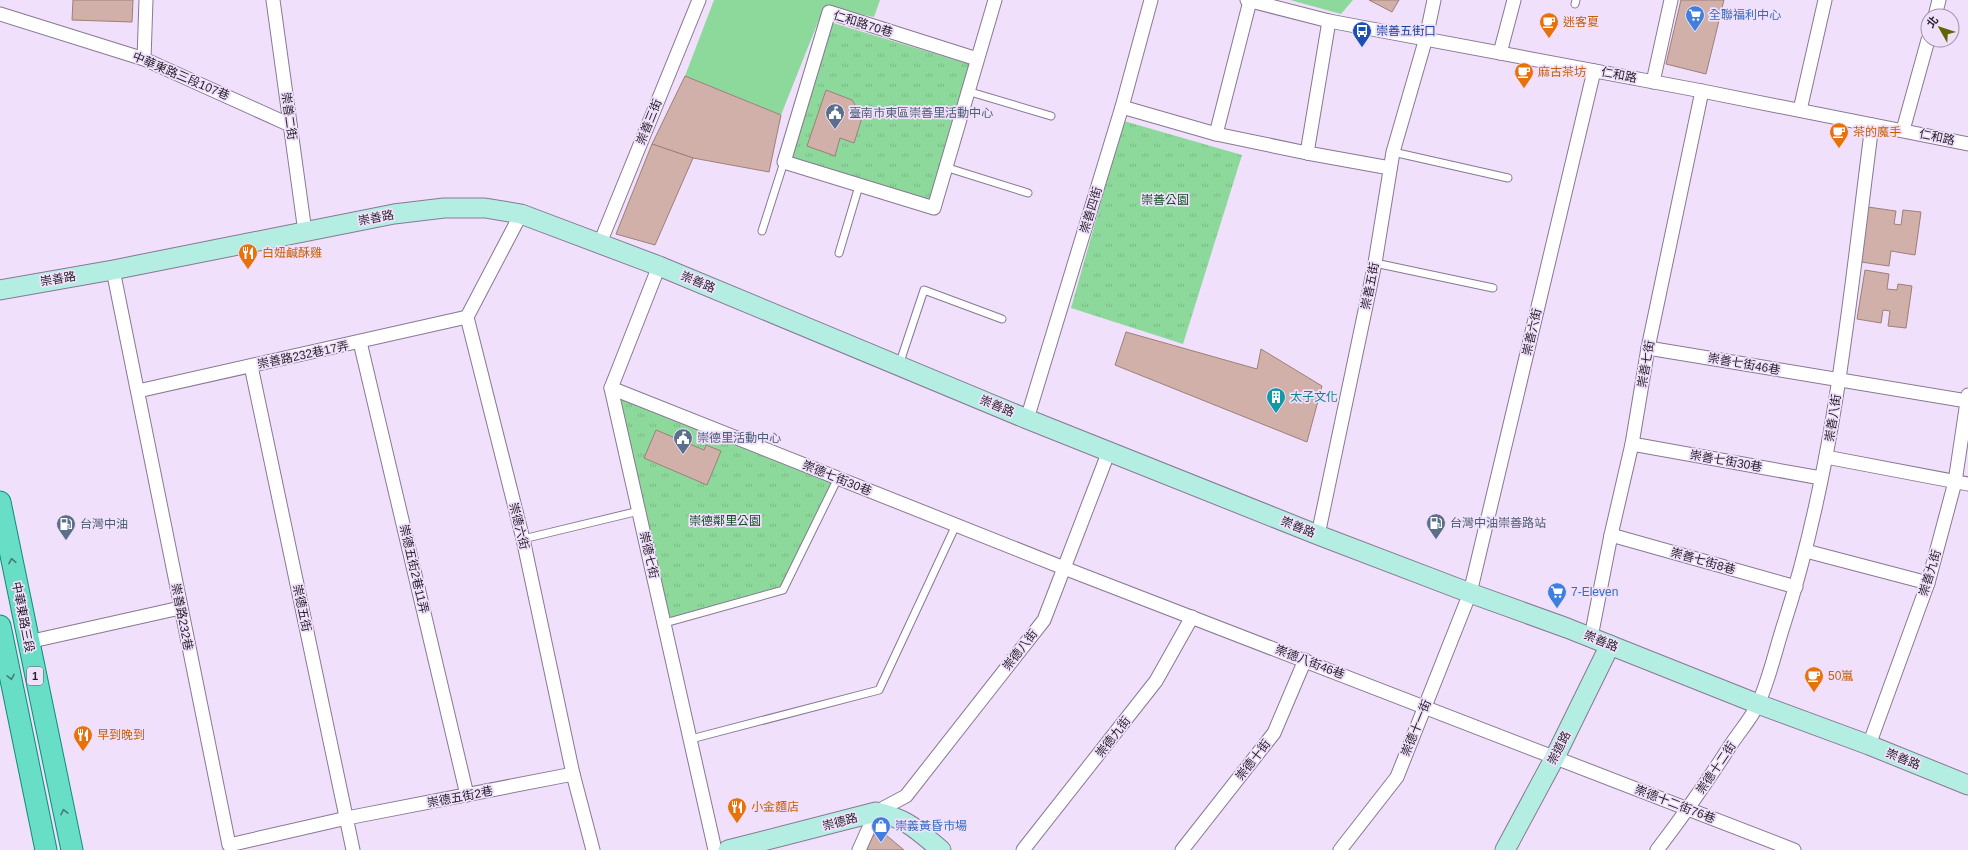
<svg xmlns="http://www.w3.org/2000/svg" width="1968" height="850" font-family="Arial,'Noto Sans TC',sans-serif">
	<defs>
		<pattern id="park-tufts" width="24" height="20" patternUnits="userSpaceOnUse"><rect width="24" height="20" fill="#8dd99b"/><path d="M3 7l-1-3M5 7V3M7 7l1-3M15 17l-1-3M17 17v-4M19 17l1-3" fill="none" stroke="#79ba86"/></pattern>
	</defs>
	<rect width="100%" height="100%" fill="#f0e0fb"/>
	<g fill="#8dd99b">
		<path d="M 714,0 L 880,0 L 874,17 L 824,7 L 781,115 L 685,76 Z"/>
		<path d="M 1290,0 L 1353,0 L 1341,14 Z"/>
	</g>
	<g fill="url(#park-tufts)">
		<path d="M 833,23 L 969,64 L 930,200 L 792,159 Z"/>
		<path d="M 1124,121 L 1242,155 L 1183,344 L 1071,308 Z"/>
		<path d="M 615,393 L 837,478 L 783,589 L 666,621 Z"/>
	</g>
	<g fill="#d0b0a9" stroke="#9e7f79">
		<path d="M 73,0 L 133,0 L 132,22 L 72,20 Z"/>
		<path d="M 1369,0 L 1399,0 L 1392,12 Z"/>
		<path d="M 1681,0 L 1724,0 L 1706,74 L 1666,64 Z"/>
		<path d="M 685,76 L 781,115 L 769,172 L 693,158 L 652,144 Z"/>
		<path d="M 826,90 L 852,100 L 860,113 L 861,121 L 854,143 L 840,138 L 835,156 L 807,146 Z"/>
		<path d="M 652,144 L 693,158 L 655,245 L 616,234 Z"/>
		<path d="M 1868,207 L 1896,211 L 1894,224 L 1901,225 L 1903,210 L 1921,212 L 1915,255 L 1891,251 L 1889,266 L 1861,262 Z"/>
		<path d="M 1865,270 L 1889,274 L 1887,289 L 1897,290 L 1898,284 L 1912,286 L 1906,328 L 1888,326 L 1890,311 L 1883,310 L 1881,323 L 1857,319 Z"/>
		<path d="M 1126,332 L 1257,369 L 1261,349 L 1322,386 L 1307,442 L 1115,365 Z"/>
		<path d="M 656,430 L 704,450 L 706,445 L 721,451 L 707,485 L 644,458 Z"/>
		<path d="M 873,835 L 886,835 L 904,850 L 861,850 Z"/>
	</g>
	<g fill="none" stroke-linecap="round" stroke-linejoin="round">
		<defs>
			<g id="lane">
				<path d="M 1575,4 L 1576,0"/>
				<path d="M 967,91 L 1051,116"/>
				<path d="M 1393,152 L 1508,178"/>
				<path d="M 945,167 L 1028,193"/>
				<path d="M 762,231 L 784,162"/>
				<path d="M 839,253 L 859,186"/>
				<path d="M 1375,263 L 1493,288"/>
				<path d="M 899,365 L 924,290 L 1002,319"/>
				<path d="M 523,539 L 639,511"/>
				<path d="M 665,623 L 783,590 L 838,478"/>
				<path d="M 691,739 L 879,690 L 956,525"/>
			</g>
			<g id="street">
				<path d="M 273,0 L 305,232"/>
				<path d="M 1247,0 L 1329,21 L 1702,91 L 1968,144"/>
				<path d="M 0,14 L 144,59 L 290,125"/>
				<path d="M 1935,16 L 1939,0"/>
				<path d="M 1500,53 L 1514,0"/>
				<path d="M 144,59 L 146,0"/>
				<path d="M 977,59 L 829,12 L 784,162 L 934,208 L 995,0"/>
				<path d="M 1653,82 L 1671,0"/>
				<path d="M 1122,107 L 1216,134 L 1307,153 L 1390,168"/>
				<path d="M 1800,110 L 1825,0"/>
				<path d="M 1903,130 L 1928,40"/>
				<path d="M 1216,134 L 1250,1"/>
				<path d="M 1307,153 L 1329,21"/>
				<path d="M 521,214 L 467,317 L 523,539 L 573,774 L 593,850"/>
				<path d="M 600,243 L 699,0"/>
				<path d="M 659,266 L 611,388 L 715,850"/>
				<path d="M 113,270 L 229,845 L 347,818 L 573,774"/>
				<path d="M 360,342 L 467,795"/>
				<path d="M 1648,348 L 1967,401"/>
				<path d="M 251,366 L 353,850"/>
				<path d="M 611,388 L 1064,568 L 1794,850"/>
				<path d="M 138,391 L 467,317"/>
				<path d="M 1027,419 L 1122,107 L 1151,0"/>
				<path d="M 1632,444 L 1821,478"/>
				<path d="M 1826,457 L 1968,484"/>
				<path d="M 1318,535 L 1375,263 L 1393,152 L 1426,38 L 1434,0"/>
				<path d="M 1611,535 L 1796,587"/>
				<path d="M 1806,551 L 1928,583"/>
				<path d="M 1591,637 L 1611,535 L 1632,444 L 1648,348 L 1702,91"/>
				<path d="M 28,642 L 180,608"/>
				<path d="M 1869,745 L 1928,583 L 1955,482 L 1968,395"/>
				<path d="M 859,850 L 876,812 L 906,796 L 1044,620 L 1109,451"/>
				<path d="M 1023,850 L 1156,681 L 1192,617"/>
				<path d="M 1182,850 L 1274,733 L 1305,660"/>
				<path d="M 1340,850 L 1397,777 L 1470,593 L 1594,71"/>
				<path d="M 1657,850 C 1683,816 1707,782 1730,746 C 1739,732 1751,719 1758,704 C 1769,680 1775,652 1783,627 C 1836,465 1850,293 1872,125"/>
			</g>
			<g id="secondary">
				<path d="M 0,290 L 113,270 L 394,214 L 444,208 L 485,208 L 521,214 L 659,266 L 1027,419 L 1318,535 L 1470,593 L 1567,628 L 1758,704 L 1869,745 L 1968,785"/>
				<path d="M 728,850 L 876,812 C 908,819 917,830 941,850"/>
				<path d="M 1505,850 L 1555,757 L 1610,645"/>
			</g>
			<g id="primary">
				<path d="M 0,502 L 72,850"/>
				<path d="M 0,626 L 46,850"/>
			</g>
		</defs>
		<use href="#lane" stroke="#877991" stroke-width="9"/>
		<use href="#street" stroke="#877991" stroke-width="15"/>
		<use href="#secondary" stroke="#877991" stroke-width="21"/>
		<use href="#primary" stroke="#0f8c77" stroke-width="23"/>
		<use href="#lane" stroke="#fff" stroke-width="7"/>
		<use href="#street" stroke="#fff" stroke-width="13"/>
		<use href="#secondary" stroke="#b4eee3" stroke-width="19"/>
		<use href="#primary" stroke="#68dec7" stroke-width="21"/>
	</g>
	<defs><path id="oneway-chevron" d="M-2-3.5L2.5 0L-2 3.5" fill="none" stroke-width="1.6" stroke-linecap="round" stroke-linejoin="round"/></defs>
	<g stroke="#467e77">
		<use href="#oneway-chevron" transform="translate(12 561) rotate(-101)"/>
		<use href="#oneway-chevron" transform="translate(11 677) rotate(78)"/>
		<use href="#oneway-chevron" transform="translate(64 812) rotate(-102)"/>
	</g>
	<defs>
		<symbol id="supermarket-pin" viewBox="-11 -11 22 30"><path d="M0 17L-7.5 6A9.5 9.5 0 1 1 7.5 6Z" fill="#3f7fe0" stroke="#f0e0fb"/><path d="M-6-5.5h2.5l.6 2H6L4.5 2H-2.5L-4.4-4H-6ZM-1.5 3.2a1.3 1.3 0 1 0 .1 0ZM3 3.2a1.3 1.3 0 1 0 .1 0Z" fill="#fff"/></symbol>
		<symbol id="cafe-pin" viewBox="-11 -11 22 30"><path d="M0 17L-7.5 6A9.5 9.5 0 1 1 7.5 6Z" fill="#e8710a" stroke="#f0e0fb"/><path d="M-5.5-4.5H6V0H3Q3 3.5 0 3.5H-2.5Q-5.5 3.5-5.5 0ZM3-3.2v2h1.7v-2ZM-6 4.5H4V6H-6Z" fill="#fff"/></symbol>
		<symbol id="bus-pin" viewBox="-11 -11 22 30"><path d="M0 17L-7.5 6A9.5 9.5 0 1 1 7.5 6Z" fill="#1a4fb4" stroke="#f0e0fb"/><path d="M-5-6H5V4H4V6H2V4H-2V6H-4V4H-5ZM-3.5-4V0h7V-4ZM-3.5 1.2v1.5H-2V1.2ZM2 1.2v1.5H3.5V1.2Z" fill="#fff"/></symbol>
		<symbol id="civic-pin" viewBox="-11 -11 22 30"><path d="M0 17L-7.5 6A9.5 9.5 0 1 1 7.5 6Z" fill="#5c6f8a" stroke="#f0e0fb"/><path d="M-.6-6.5H3V-4.5H.6V-3L4-1V1h2V6H-6V1h2V-1L-.6-3ZM-1.2 2.5V6h2.4V2.5Z" fill="#fff"/></symbol>
		<symbol id="restaurant-pin" viewBox="-11 -11 22 30"><path d="M0 17L-7.5 6A9.5 9.5 0 1 1 7.5 6Z" fill="#e8710a" stroke="#f0e0fb"/><path d="M-5-6h1v4h1v-4h1v4h1v-4h1v5L-1.5 .5V6h-2V.5L-5-1ZM5-6V6H3V1.5H1.5Q1.5-4 5-6Z" fill="#fff"/></symbol>
		<symbol id="building-pin" viewBox="-11 -11 22 30"><path d="M0 17L-7.5 6A9.5 9.5 0 1 1 7.5 6Z" fill="#0f9aa8" stroke="#f0e0fb"/><path d="M-4-6H4V6H1V3H-1V6H-4ZM-2.5-4.3h1.7v1.8h-1.7ZM.8-4.3h1.7v1.8H.8ZM-2.5-1h1.7V.8h-1.7ZM.8-1h1.7V.8H.8Z" fill="#fff"/></symbol>
		<symbol id="fuel-pin" viewBox="-11 -11 22 30"><path d="M0 17L-7.5 6A9.5 9.5 0 1 1 7.5 6Z" fill="#5c6f8a" stroke="#f0e0fb"/><path d="M-5.5-6h7V0h2V4h1.3V-2.5L3-4.5l.8-.8L6-3V5H2.5V1h-1V6h-7ZM-4.2-4.7v3.2H.2V-4.7Z" fill="#fff"/></symbol>
		<symbol id="shop-pin" viewBox="-11 -11 22 30"><path d="M0 17L-7.5 6A9.5 9.5 0 1 1 7.5 6Z" fill="#3f7fe0" stroke="#f0e0fb"/><path d="M-5-2.5h2.3a2.7 3.5 0 0 1 5.4 0H5L5.5 6h-11ZM-1.5-2.5h3a1.5 2.3 0 0 0-3 0Z" fill="#fff"/></symbol>
	</defs>
	<g fill-rule="evenodd">
		<use href="#supermarket-pin" x="1684" y="4" width="22" height="30"/>
		<use href="#cafe-pin" x="1538" y="11" width="22" height="30"/>
		<use href="#bus-pin" x="1351" y="20" width="22" height="30"/>
		<use href="#cafe-pin" x="1513" y="61" width="22" height="30"/>
		<use href="#civic-pin" x="824" y="102" width="22" height="30"/>
		<use href="#cafe-pin" x="1828" y="121" width="22" height="30"/>
		<use href="#restaurant-pin" x="237" y="242" width="22" height="30"/>
		<use href="#building-pin" x="1265" y="386" width="22" height="30"/>
		<use href="#civic-pin" x="672" y="427" width="22" height="30"/>
		<use href="#fuel-pin" x="1425" y="512" width="22" height="30"/>
		<use href="#fuel-pin" x="55" y="513" width="22" height="30"/>
		<use href="#supermarket-pin" x="1546" y="581" width="22" height="30"/>
		<use href="#cafe-pin" x="1803" y="665" width="22" height="30"/>
		<use href="#restaurant-pin" x="72" y="724" width="22" height="30"/>
		<use href="#restaurant-pin" x="726" y="796" width="22" height="30"/>
		<use href="#shop-pin" x="870" y="815" width="22" height="30"/>
	</g>
	<g text-anchor="middle" dominant-baseline="central" stroke-width="3.5" stroke-linejoin="round" paint-order="stroke">
		<rect fill="#f0e0fb" stroke="#605867" stroke-width="1" x="27" y="667" width="16" height="18" rx="3"/>
		<g font-size="11" font-weight="bold" fill="#231e27">
			<text x="35" y="676">1</text>
		</g>
		<g font-size="12" fill="#366cbe" stroke="#f0e0fb" text-anchor="start">
			<text x="1709" y="15">全聯福利中心</text>
			<text x="1571" y="592">7-Eleven</text>
			<text x="895" y="826">崇義黃昏市場</text>
		</g>
		<g font-size="12" fill="#c56008" stroke="#f0e0fb" text-anchor="start">
			<text x="1563" y="22">迷客夏</text>
			<text x="1538" y="72">麻古茶坊</text>
			<text x="1853" y="132">茶的魔手</text>
			<text x="262" y="253">白妞鹹酥雞</text>
			<text x="1828" y="676">50嵐</text>
			<text x="97" y="735">早到晚到</text>
			<text x="751" y="807">小金麵店</text>
		</g>
		<g font-size="12" fill="#231e27" stroke="#f0e0fb">
			<text transform="translate(863 24) rotate(17)">仁和路70巷</text>
			<text transform="translate(1619 75) rotate(11)">仁和路</text>
			<text transform="translate(181 76) rotate(23)">中華東路三段107巷</text>
			<text transform="translate(289 116) rotate(82)">崇善二街</text>
			<text transform="translate(649 122) rotate(-68)">崇善三街</text>
			<text transform="translate(1937 137) rotate(12)">仁和路</text>
			<text transform="translate(1091 210) rotate(-73)">崇善四街</text>
			<text transform="translate(376 218) rotate(-11)">崇善路</text>
			<text transform="translate(58 279) rotate(-10)">崇善路</text>
			<text transform="translate(698 282) rotate(23)">崇善路</text>
			<text transform="translate(1370 286) rotate(-79)">崇善五街</text>
			<text transform="translate(1532 332) rotate(-77)">崇善六街</text>
			<text transform="translate(303 355) rotate(-12)">崇善路232巷17弄</text>
			<text transform="translate(1646 364) rotate(-80)">崇善七街</text>
			<text transform="translate(1744 364) rotate(10)">崇善七街46巷</text>
			<text transform="translate(997 406) rotate(23)">崇善路</text>
			<text transform="translate(1833 418) rotate(-81)">崇善八街</text>
			<text transform="translate(1726 461) rotate(10)">崇善七街30巷</text>
			<text transform="translate(837 478) rotate(22)">崇德七街30巷</text>
			<text transform="translate(519 526) rotate(76)">崇德六街</text>
			<text transform="translate(1298 527) rotate(22)">崇善路</text>
			<text transform="translate(649 555) rotate(77)">崇德七街</text>
			<text transform="translate(1703 561) rotate(16)">崇善七街8巷</text>
			<text transform="translate(414 569) rotate(77)">崇德五街2巷11弄</text>
			<text transform="translate(1930 573) rotate(-73)">崇善九街</text>
			<text transform="translate(302 608) rotate(78)">崇德五街</text>
			<text transform="translate(23 617) rotate(79)">中華東路三段</text>
			<text transform="translate(182 617) rotate(79)">崇善路232巷</text>
			<text transform="translate(1601 641) rotate(22)">崇善路</text>
			<text transform="translate(1020 650) rotate(-52)">崇德八街</text>
			<text transform="translate(1310 662) rotate(21)">崇德八街46巷</text>
			<text transform="translate(1416 728) rotate(-68)">崇德十一街</text>
			<text transform="translate(1113 737) rotate(-52)">崇德九街</text>
			<text transform="translate(1559 748) rotate(-63)">崇道路</text>
			<text transform="translate(1903 759) rotate(22)">崇善路</text>
			<text transform="translate(1253 760) rotate(-52)">崇德十街</text>
			<text transform="translate(1716 768) rotate(-56)">崇德十二街</text>
			<text transform="translate(460 797) rotate(-11)">崇德五街2巷</text>
			<text transform="translate(1675 804) rotate(21)">崇德十二街76巷</text>
			<text transform="translate(840 822) rotate(-15)">崇德路</text>
		</g>
		<g font-size="12" fill="#164399" stroke="#f0e0fb" text-anchor="start">
			<text x="1376" y="31">崇善五街口</text>
		</g>
		<g font-size="12" fill="#4e5e75" stroke="#f0e0fb" text-anchor="start">
			<text x="849" y="113">臺南市東區崇善里活動中心</text>
			<text x="697" y="438">崇德里活動中心</text>
			<text x="1450" y="523">台灣中油崇善路站</text>
			<text x="80" y="524">台灣中油</text>
		</g>
		<g font-size="12" fill="#0c4c20" stroke="#f0e0fb">
			<text x="1165" y="200">崇善公園</text>
			<text x="725" y="521">崇德鄰里公園</text>
		</g>
		<g font-size="12" fill="#0d838f" stroke="#f0e0fb" text-anchor="start">
			<text x="1290" y="397">太子文化</text>
		</g>
	</g>
	<g transform="translate(1940 28) rotate(309)"><circle r="19" fill="#f0e0fb" stroke="#9e92a6"/>
	<path d="M0-3L7 15L0 10L-7 15Z" fill="#5f6504"/>
	<text y="-6" font-size="11" font-weight="bold" text-anchor="middle" fill="#231e27">北</text>
	</g>
</svg>
